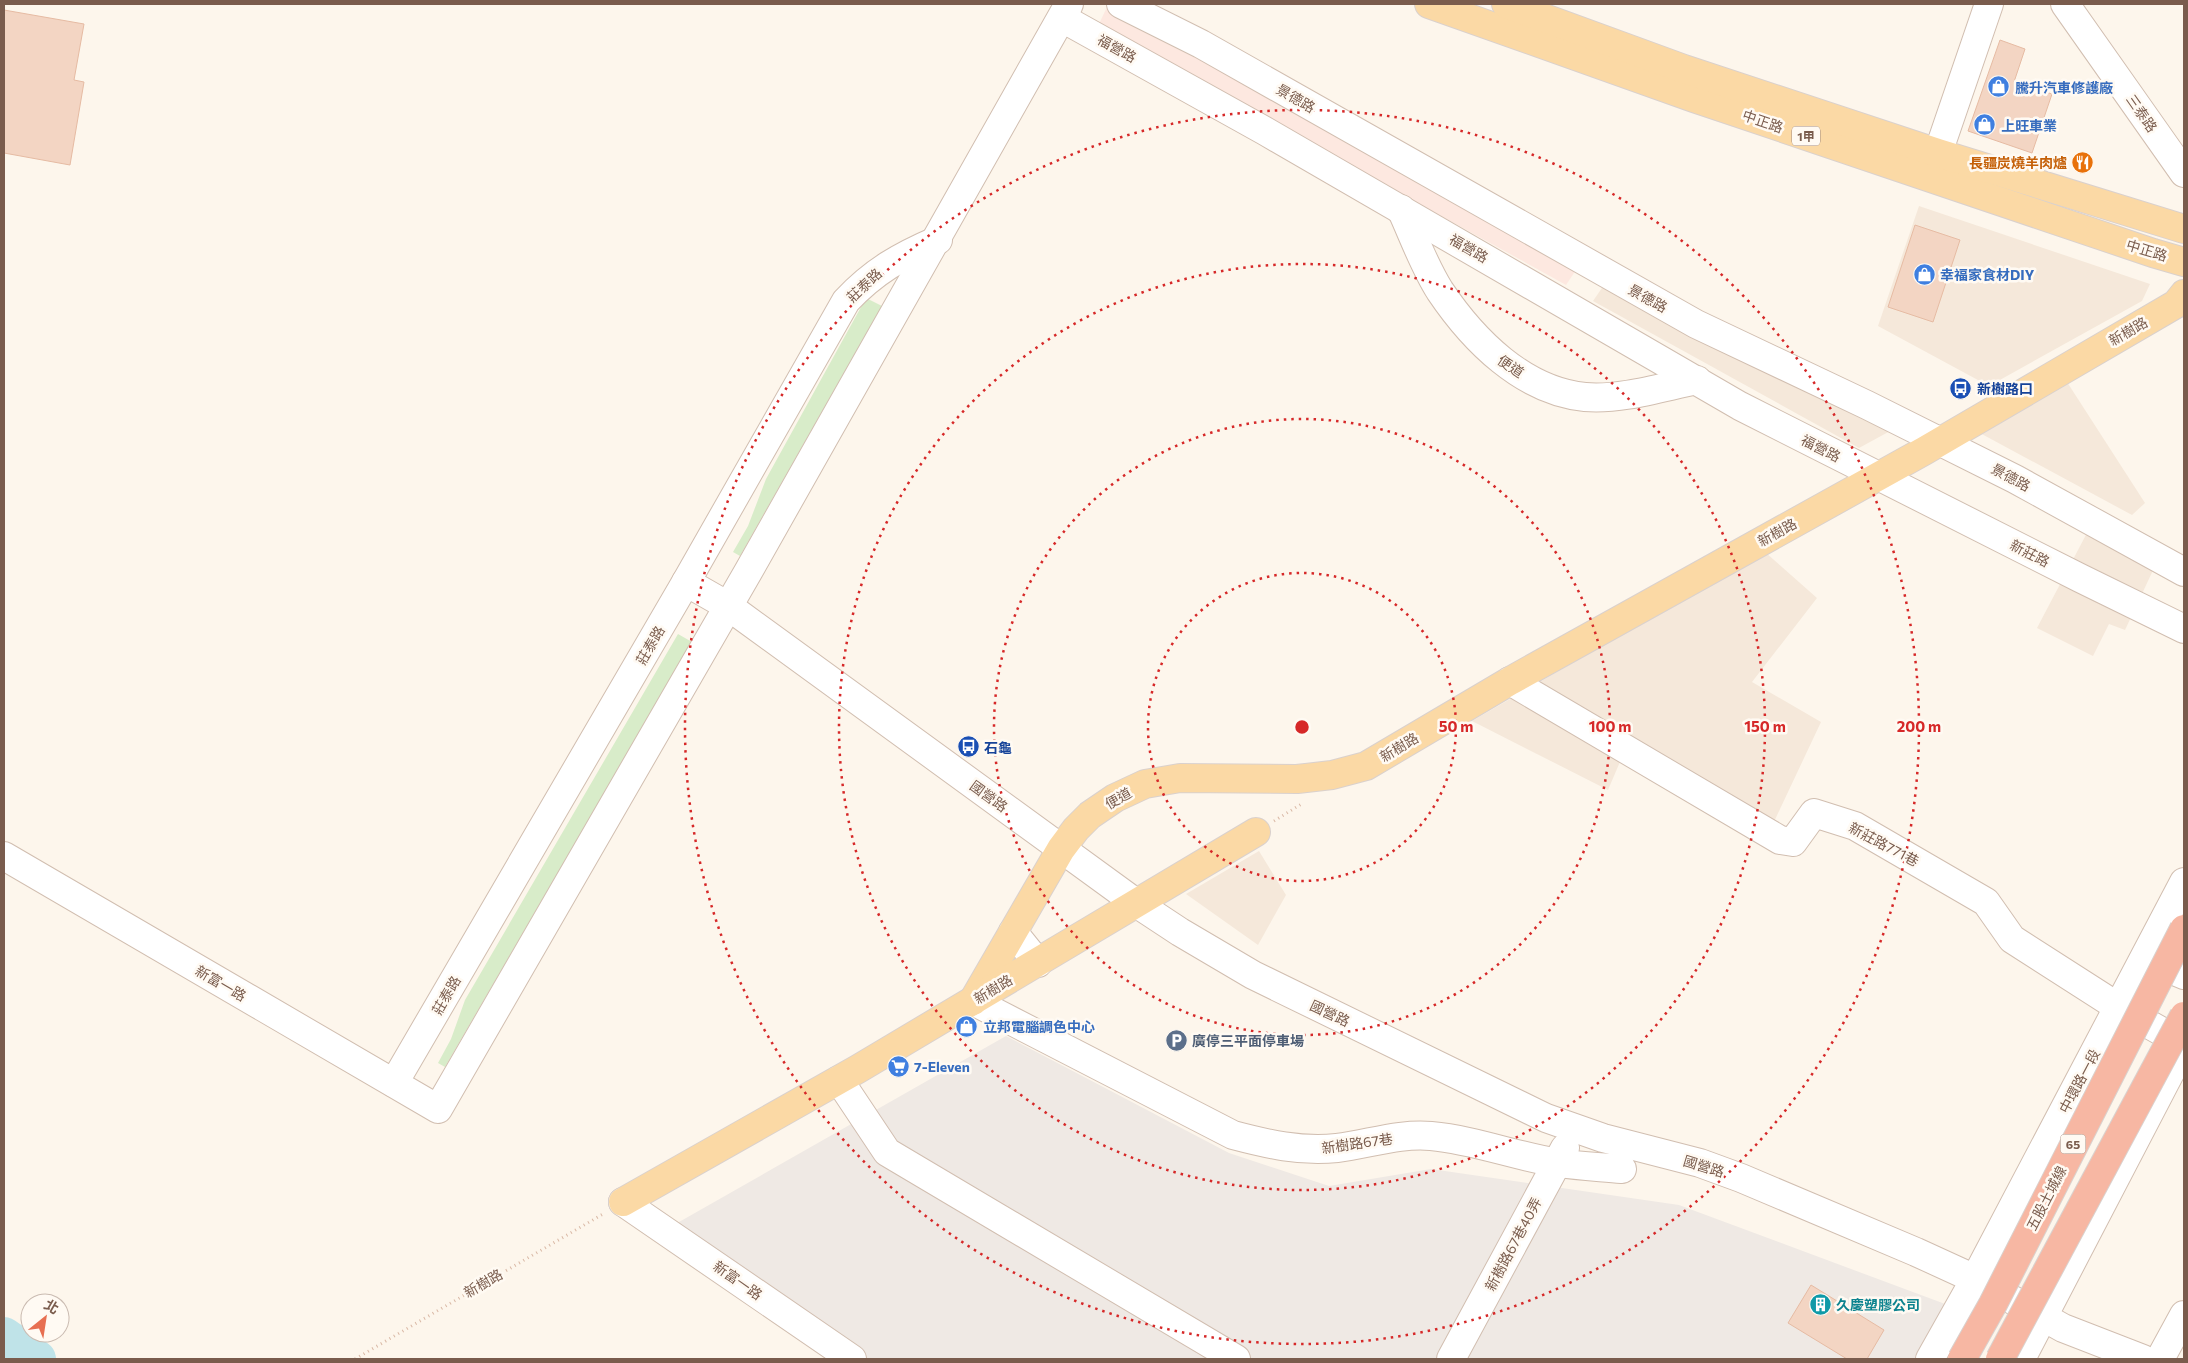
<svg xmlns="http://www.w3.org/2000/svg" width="2188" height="1363" font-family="Commissioner,'Noto Sans TC',sans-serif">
	<rect width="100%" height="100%" fill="#fdf6ec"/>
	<g fill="#f5e8da">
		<path d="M 1919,206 L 2150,284 L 2142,301 L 1989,386 L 1878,326 Z"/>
		<path d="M 1604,285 L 1892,430 L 1859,448 L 1593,301 Z"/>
		<path d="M 2067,382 L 2145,503 L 2132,515 L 1978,432 Z"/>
		<path d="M 2088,531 L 2155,566 L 2125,630 L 2109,624 L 2093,656 L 2037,628 Z"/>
		<path d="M 1765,552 L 1817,598 L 1752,682 L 1821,722 L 1772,826 L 1628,743 L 1608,790 L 1472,721 Z"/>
		<path d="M 1259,851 L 1286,895 L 1258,945 L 1186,894 Z"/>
	</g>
	<path fill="#fde8e0" d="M 1107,7 L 1118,10 L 1576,270 L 1566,285 L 1098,26 Z"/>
	<path fill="#efe9e4" d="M 1006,1036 L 1229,1153 L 1329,1186 L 1431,1169 L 1679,1205 L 1964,1311 L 1939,1359 L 864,1359 L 672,1226 Z"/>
	<g fill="#d8ecc9">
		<path d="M 866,298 L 882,306 L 740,556 L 733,552 L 748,526 L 766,479 Z"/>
		<path d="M 678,634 L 692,642 L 445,1067 L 438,1063 L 451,1039 L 465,1000 Z"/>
	</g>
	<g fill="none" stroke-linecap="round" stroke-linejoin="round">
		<path stroke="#bfe3e8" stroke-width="38" d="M 4,1336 L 37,1359"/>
	</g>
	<g fill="#f3d5c3" stroke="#e6bba3">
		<path d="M 4,10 L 84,24 L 74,80 L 84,82 L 70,165 L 4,153 Z"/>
		<path d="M 2000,40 L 2025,49 L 2014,82 L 2052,94 L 2032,153 L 1968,131 Z"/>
		<path d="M 1915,225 L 1960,240 L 1933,322 L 1888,307 Z"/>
		<path d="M 1811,1285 L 1884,1330 L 1867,1359 L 1847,1359 L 1788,1323 Z"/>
	</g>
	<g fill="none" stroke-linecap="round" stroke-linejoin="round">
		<defs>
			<g id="minor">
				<path d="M 1121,4 L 1201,44 L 1696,324 L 1867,405 L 2015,479 L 2184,572"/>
				<path d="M 2065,4 L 2184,173"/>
				<path d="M 1062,18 L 1265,131 L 1740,406 L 2080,578 L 2184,629"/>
				<path d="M 1938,153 L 1989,4"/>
				<path d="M 1401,209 C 1413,235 1424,266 1440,291 C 1473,340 1523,391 1585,397 C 1622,400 1662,387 1697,380"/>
				<path d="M 686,582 L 728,606 L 1136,903 L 1180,932 L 1253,975 L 1546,1118 L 1603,1138 L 1700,1163 L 1741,1178 L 1916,1252 L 1975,1279 L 2063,1328 L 2143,1359"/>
				<path d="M 1510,681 L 1780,840 L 1793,842 L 1814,813 L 1855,826 L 1986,902 L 2012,939 L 2118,1007 L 2184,1044"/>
				<path d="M 4,856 L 438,1109 L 748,572 L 1069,4"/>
				<path d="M 1013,932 L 1038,963"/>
				<path d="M 2161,942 C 2163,958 2167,970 2184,975"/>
				<path d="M 973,1001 L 1233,1135 C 1267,1144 1301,1152 1337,1148 C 1369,1144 1400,1133 1431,1136 C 1475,1140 1515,1156 1558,1163 C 1579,1166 1601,1167 1622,1169"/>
				<path d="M 839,1080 L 887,1152 L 1236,1359"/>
				<path d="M 394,1083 L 686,582 L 846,301 C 874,271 901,256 938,240"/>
				<path d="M 623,1202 L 852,1359"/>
				<path d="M 1451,1359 L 1565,1148"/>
				<path d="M 1930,1359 L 1975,1279 L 2184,882"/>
				<path d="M 2021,1359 L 2184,1046"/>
				<path d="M 2160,1359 L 2184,1315"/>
			</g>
			<g id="major">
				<path d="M 1429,4 L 1694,98 L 2153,253 L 2184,262"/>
				<path d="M 1506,4 L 1684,69 L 1938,153 L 2184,229"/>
				<path d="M 973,1001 L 1061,849 L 1076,829 L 1090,815 L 1115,798 L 1145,784 L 1180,778 L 1297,779 L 1332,775 L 1366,766 L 1510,681 L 1924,451 L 2176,304 L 2184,294"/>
				<path d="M 623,1202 L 858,1069 L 1256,832"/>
			</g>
		</defs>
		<use href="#minor" stroke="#d1beb0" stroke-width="30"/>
		<use href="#major" stroke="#dad1cd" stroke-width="30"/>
		<g stroke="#d9b8a5" stroke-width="3" stroke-dasharray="1 4" stroke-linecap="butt">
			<path d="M 1274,821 L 1303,803"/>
			<path d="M 355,1359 L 603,1214"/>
		</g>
		<use href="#minor" stroke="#fff" stroke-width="28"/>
		<use href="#major" stroke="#fbd9a5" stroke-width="28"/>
		<defs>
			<g id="highway-bridge">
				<path d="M 1962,1359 L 1993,1304 L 2184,929"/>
				<path d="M 2000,1359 L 2184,1016"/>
			</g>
		</defs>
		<use href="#highway-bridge" stroke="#dad1cd" stroke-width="30" stroke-linecap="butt"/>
		<use href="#highway-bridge" stroke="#f7b7a3" stroke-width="28"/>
	</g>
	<g fill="none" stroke="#d62828" stroke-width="2.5" stroke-dasharray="2.5 5">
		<circle cx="1302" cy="727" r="154"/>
		<circle cx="1302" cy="727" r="308"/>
		<circle cx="1302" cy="727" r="463"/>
		<circle cx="1302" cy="727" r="617"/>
	</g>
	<defs>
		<symbol id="shop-disc" viewBox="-11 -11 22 22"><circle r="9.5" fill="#3f7fe0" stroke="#fffaf3"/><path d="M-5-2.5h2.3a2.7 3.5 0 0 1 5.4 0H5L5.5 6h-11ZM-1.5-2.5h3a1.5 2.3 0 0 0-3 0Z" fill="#fff"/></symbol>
		<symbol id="restaurant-disc" viewBox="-11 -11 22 22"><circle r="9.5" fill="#e8710a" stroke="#fffaf3"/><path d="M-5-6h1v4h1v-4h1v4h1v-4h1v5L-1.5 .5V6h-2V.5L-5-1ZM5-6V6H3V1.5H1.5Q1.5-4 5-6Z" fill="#fff"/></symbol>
		<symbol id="bus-disc" viewBox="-11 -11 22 22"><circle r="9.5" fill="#1a4fb4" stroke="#fffaf3"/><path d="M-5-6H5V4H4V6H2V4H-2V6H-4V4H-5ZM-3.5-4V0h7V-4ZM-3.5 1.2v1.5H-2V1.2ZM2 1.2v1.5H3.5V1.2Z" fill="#fff"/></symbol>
		<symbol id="parking-disc" viewBox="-11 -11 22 22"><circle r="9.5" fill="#5c6f8a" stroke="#fffaf3"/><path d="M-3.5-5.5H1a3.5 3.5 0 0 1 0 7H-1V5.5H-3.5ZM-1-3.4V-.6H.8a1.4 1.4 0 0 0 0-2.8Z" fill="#fff"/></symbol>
		<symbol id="supermarket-disc" viewBox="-11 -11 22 22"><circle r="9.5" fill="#3f7fe0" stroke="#fffaf3"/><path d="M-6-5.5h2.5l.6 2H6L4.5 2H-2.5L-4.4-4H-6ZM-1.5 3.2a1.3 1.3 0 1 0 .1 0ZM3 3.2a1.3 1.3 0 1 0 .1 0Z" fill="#fff"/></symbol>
		<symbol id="building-disc" viewBox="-11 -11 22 22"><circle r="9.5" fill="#0f9aa8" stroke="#fffaf3"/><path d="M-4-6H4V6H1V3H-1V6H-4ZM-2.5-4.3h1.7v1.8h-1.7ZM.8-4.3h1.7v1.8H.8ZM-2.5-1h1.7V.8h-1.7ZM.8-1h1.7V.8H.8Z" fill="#fff"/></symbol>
	</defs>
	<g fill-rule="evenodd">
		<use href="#shop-disc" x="1986" y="74" width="25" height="25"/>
		<use href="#shop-disc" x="1972" y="112" width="25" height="25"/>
		<use href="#restaurant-disc" x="2070" y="150" width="25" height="25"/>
		<use href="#shop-disc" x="1912" y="262" width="25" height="25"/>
		<use href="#bus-disc" x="1948" y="376" width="25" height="25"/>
		<use href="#bus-disc" x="956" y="734" width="25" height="25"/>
		<use href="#shop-disc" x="954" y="1014" width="25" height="25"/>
		<use href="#parking-disc" x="1164" y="1028" width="25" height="25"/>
		<use href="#supermarket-disc" x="886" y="1054" width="25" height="25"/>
		<use href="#building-disc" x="1808" y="1292" width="25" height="25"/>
	</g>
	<g text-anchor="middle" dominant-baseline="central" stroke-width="5" stroke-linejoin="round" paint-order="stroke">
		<g fill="#fffaf3" stroke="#a28b7f" stroke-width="1">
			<rect x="1792" y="126.5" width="28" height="19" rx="4"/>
			<rect x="2060.5" y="1134.5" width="25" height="19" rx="4"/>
		</g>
		<g font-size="12" font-weight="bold" fill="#7a5c4d">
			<text x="1806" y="136">1甲</text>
			<text x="2073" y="1144">65</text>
		</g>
		<g font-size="14" fill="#7a5c4d" stroke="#fffaf3">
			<text transform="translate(1117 48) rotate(29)">福營路</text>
			<text transform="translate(1296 98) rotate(30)">景德路</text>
			<text transform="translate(2142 113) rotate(55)">三泰路</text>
			<text transform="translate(1763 121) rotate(19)">中正路</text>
			<text transform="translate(1469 248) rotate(30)">福營路</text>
			<text transform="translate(2147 250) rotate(17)">中正路</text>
			<text transform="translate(864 285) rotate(-43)">莊泰路</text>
			<text transform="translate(1648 298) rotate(29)">景德路</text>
			<text transform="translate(2128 331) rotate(-30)">新樹路</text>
			<text transform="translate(1511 366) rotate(34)">便道</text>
			<text transform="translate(1821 448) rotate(27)">福營路</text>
			<text transform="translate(2011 477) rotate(28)">景德路</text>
			<text transform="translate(1777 532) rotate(-29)">新樹路</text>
			<text transform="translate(2030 553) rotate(27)">新莊路</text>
			<text transform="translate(650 645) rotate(-60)">莊泰路</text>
			<text transform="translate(1399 747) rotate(-31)">新樹路</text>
			<text transform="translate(989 796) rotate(36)">國營路</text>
			<text transform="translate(1118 798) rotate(-30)">便道</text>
			<text transform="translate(1884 844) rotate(28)">新莊路771巷</text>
			<text transform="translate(221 983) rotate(30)">新富一路</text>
			<text transform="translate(993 989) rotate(-31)">新樹路</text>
			<text transform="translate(446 995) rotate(-60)">莊泰路</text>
			<text transform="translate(1330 1013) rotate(25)">國營路</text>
			<text transform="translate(2079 1081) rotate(-62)">中環路一段</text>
			<text transform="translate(1357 1143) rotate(-8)">新樹路67巷</text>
			<text transform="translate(1704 1166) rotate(17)">國營路</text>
			<text transform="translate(2046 1198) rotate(-63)">五股土城線</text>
			<text transform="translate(1513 1244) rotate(-62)">新樹路67巷40弄</text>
			<text transform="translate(738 1280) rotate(35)">新富一路</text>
			<text transform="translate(483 1283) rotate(-30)">新樹路</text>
		</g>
		<g font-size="14" font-weight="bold" fill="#366cbe" stroke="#fffaf3" text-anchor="start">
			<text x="2015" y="87">騰升汽車修護廠</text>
			<text x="2001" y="125">上旺車業</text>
			<text x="1940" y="274">幸福家食材DIY</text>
			<text x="983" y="1026">立邦電腦調色中心</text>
			<text x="914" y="1066">7-Eleven</text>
		</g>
		<g font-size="14" font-weight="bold" fill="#c56008" stroke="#fffaf3" text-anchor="end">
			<text x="2067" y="162">長疆炭燒羊肉爐</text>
		</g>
		<g font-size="14" font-weight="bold" fill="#164399" stroke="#fffaf3" text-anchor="start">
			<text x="1977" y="388">新樹路口</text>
			<text x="984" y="747">石龜</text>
		</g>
		<g font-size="14" font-weight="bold" fill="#4e5e75" stroke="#fffaf3" text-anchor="start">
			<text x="1192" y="1040">廣停三平面停車場</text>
		</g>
		<g font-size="14" font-weight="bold" fill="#0d838f" stroke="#fffaf3" text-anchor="start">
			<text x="1836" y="1304">久慶塑膠公司</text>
		</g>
	</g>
	<circle cx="1302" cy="727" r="8" fill="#d62828" stroke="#fffaf3" stroke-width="2.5"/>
	<g font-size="15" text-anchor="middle" font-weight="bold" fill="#d62828" stroke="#fffaf3" stroke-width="5" stroke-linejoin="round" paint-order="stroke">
		<text x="1456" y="732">50 m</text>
		<text x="1610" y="732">100 m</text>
		<text x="1765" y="732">150 m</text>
		<text x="1919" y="732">200 m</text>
	</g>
	<rect width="2188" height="1363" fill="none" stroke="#7a5c4d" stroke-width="10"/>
	<g transform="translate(45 1318) rotate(30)"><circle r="24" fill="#fffaf3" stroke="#cabbb1"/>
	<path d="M0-4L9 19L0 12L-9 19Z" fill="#e76f51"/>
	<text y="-8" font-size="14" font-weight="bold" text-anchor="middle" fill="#7a5c4d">北</text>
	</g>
</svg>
